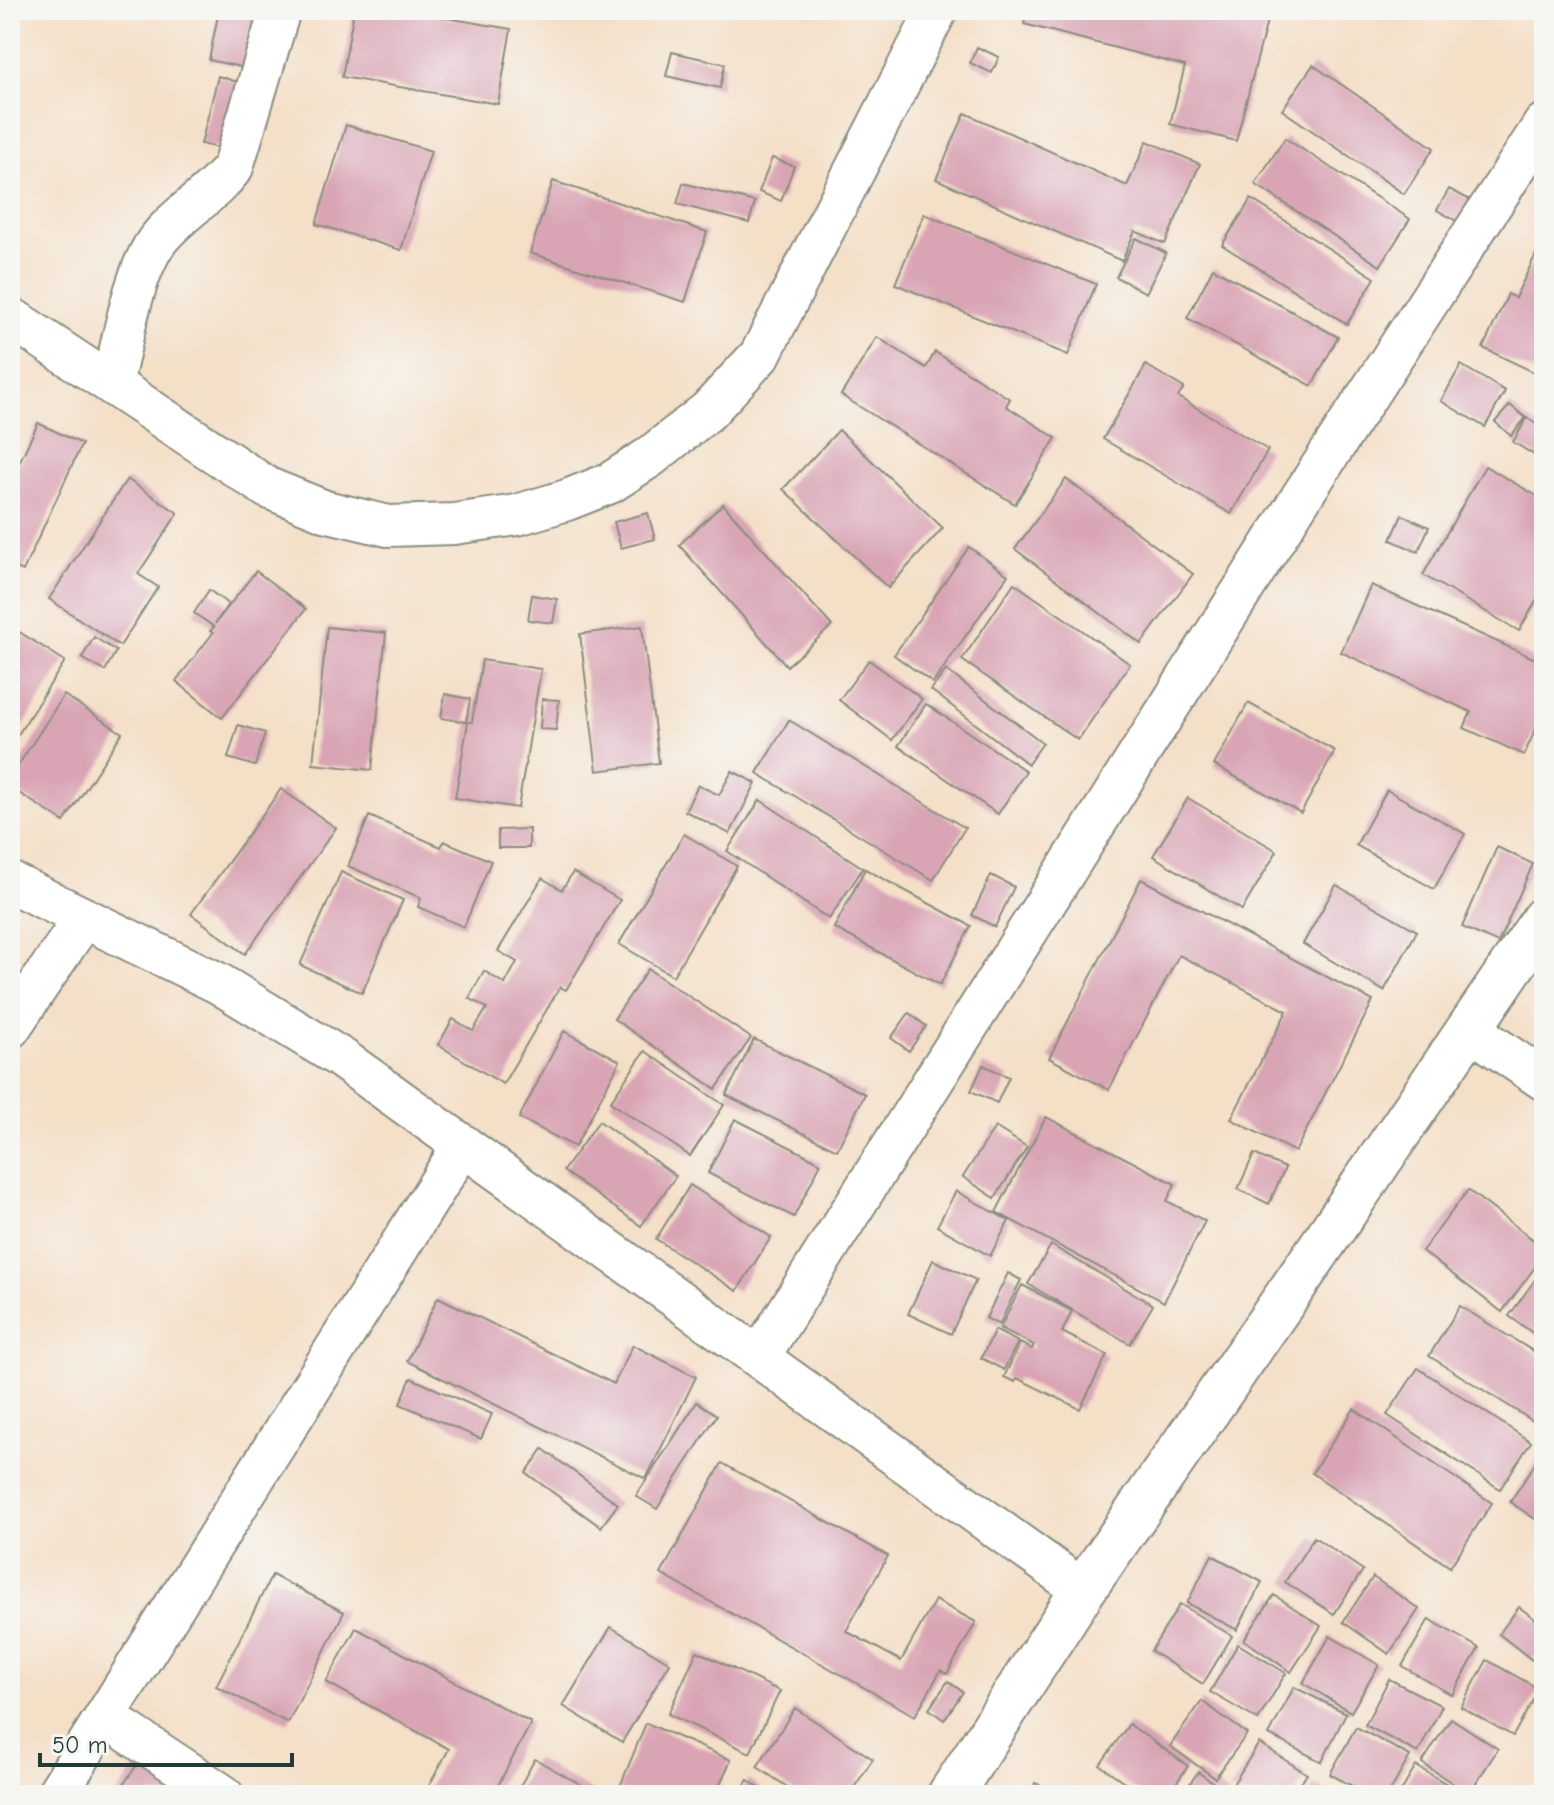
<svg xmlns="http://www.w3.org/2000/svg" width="1554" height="1805" font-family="'Comic Neue',sans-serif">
	<rect width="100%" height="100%" fill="#f6f6f2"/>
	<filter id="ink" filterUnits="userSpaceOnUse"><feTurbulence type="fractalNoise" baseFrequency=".0125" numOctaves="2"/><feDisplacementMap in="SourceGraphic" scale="16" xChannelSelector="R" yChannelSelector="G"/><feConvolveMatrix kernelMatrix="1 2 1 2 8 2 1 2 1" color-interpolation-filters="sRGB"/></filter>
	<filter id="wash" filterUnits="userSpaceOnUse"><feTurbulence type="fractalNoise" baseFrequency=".006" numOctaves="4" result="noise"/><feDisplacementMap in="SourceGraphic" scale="32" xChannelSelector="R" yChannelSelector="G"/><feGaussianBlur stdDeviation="1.8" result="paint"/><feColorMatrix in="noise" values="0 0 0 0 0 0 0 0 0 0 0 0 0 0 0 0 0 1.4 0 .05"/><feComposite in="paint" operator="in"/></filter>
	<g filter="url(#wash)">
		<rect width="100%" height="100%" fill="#f4dfc7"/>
		<g id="blocks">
			<g fill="#d9a5b5">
				<path d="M 219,10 L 262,10 L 250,69 L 209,60 Z"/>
				<path d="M 354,10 L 401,10 L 511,29 L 498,104 L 342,77 Z"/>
				<path d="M 1027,10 L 1246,10 L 1268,17 L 1236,141 L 1170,124 L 1185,66 L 1024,24 Z"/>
				<path d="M 977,47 L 999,57 L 992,73 L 970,63 Z"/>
				<path d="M 672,52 L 725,64 L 720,88 L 666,76 Z"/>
				<path d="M 1313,65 L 1434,148 L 1404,194 L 1282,110 Z"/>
				<path d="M 218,76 L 244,84 L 227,150 L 201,144 Z"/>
				<path d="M 965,113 L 1127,186 L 1147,141 L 1200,164 L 1165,244 L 1135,231 L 1122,261 L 936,179 Z"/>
				<path d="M 346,125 L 431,151 L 401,250 L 316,224 Z"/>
				<path d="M 1285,138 L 1410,219 L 1380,266 L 1255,184 Z"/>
				<path d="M 772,158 L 794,166 L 781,201 L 759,192 Z"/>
				<path d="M 553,181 L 707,232 L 685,302 L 530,253 Z"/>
				<path d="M 683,183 L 755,202 L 749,223 L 677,204 Z"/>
				<path d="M 1449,189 L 1472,201 L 1460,223 L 1437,210 Z"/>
				<path d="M 1251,199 L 1375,278 L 1347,324 L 1222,245 Z"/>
				<path d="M 924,214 L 1096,284 L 1068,355 L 895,284 Z"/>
				<path d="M 1136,238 L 1166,253 L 1146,293 L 1116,277 Z"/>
				<path d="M 1538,250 L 1544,252 L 1542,376 L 1483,348 L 1508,294 L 1515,298 Z"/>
				<path d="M 1213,268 L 1338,337 L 1312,386 L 1187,318 Z"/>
				<path d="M 877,337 L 926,368 L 935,352 L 1010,399 L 1006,406 L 1056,438 L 1015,504 L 841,395 Z"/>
				<path d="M 1146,365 L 1184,388 L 1178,397 L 1268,450 L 1231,514 L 1103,439 Z"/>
				<path d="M 1461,365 L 1505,391 L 1485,427 L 1441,401 Z"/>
				<path d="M 1510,405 L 1526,418 L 1511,436 L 1495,422 Z"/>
				<path d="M 1527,418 L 1544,429 L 1544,461 L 1513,442 Z"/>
				<path d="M 38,423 L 82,444 L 23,571 L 10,565 L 10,482 Z"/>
				<path d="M 839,430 L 943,528 L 888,588 L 783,489 Z"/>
				<path d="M 1485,466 L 1544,500 L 1544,596 L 1540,594 L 1519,631 L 1423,575 Z"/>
				<path d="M 127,479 L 178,513 L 138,574 L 158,587 L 120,646 L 49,599 Z"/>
				<path d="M 1066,479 L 1193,574 L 1141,644 L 1015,549 Z"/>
				<path d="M 723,504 L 832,626 L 787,666 L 679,545 Z"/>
				<path d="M 648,513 L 655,539 L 621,548 L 614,522 Z"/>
				<path d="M 1402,515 L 1429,527 L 1418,552 L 1391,540 Z"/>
				<path d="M 969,547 L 1008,575 L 933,683 L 894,655 Z"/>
				<path d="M 256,571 L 306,609 L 222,718 L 176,681 L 213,633 L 210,631 L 214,627 L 194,613 L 209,590 L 228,604 L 215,624 Z"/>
				<path d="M 1014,583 L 1130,664 L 1078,740 L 962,660 Z"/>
				<path d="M 1371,585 L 1544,663 L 1544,711 L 1524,755 L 1464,728 L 1471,712 L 1341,652 Z"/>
				<path d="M 532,595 L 557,599 L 553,623 L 528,620 Z"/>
				<path d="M 10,626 L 65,661 L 10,747 Z"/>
				<path d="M 642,626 L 659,763 L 597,771 L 580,634 Z"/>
				<path d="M 327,627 L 386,633 L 372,770 L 313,764 Z"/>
				<path d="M 94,637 L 116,651 L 105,671 L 82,658 Z"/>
				<path d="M 482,660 L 541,669 L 518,808 L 455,798 L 468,722 L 472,722 Z"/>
				<path d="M 869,660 L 922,699 L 892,740 L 839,700 Z"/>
				<path d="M 946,670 L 1043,743 L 1028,764 L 931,690 Z"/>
				<path d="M 445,694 L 470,699 L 466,722 L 441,718 Z"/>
				<path d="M 64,695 L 122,733 L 64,822 L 10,787 L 10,778 Z"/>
				<path d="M 542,699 L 559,700 L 556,730 L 540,729 Z"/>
				<path d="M 1248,703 L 1335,751 L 1301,813 L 1214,765 Z"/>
				<path d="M 926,704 L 1026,771 L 998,814 L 898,746 Z"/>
				<path d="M 789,720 L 965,828 L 933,880 L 757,773 Z"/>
				<path d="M 238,725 L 265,733 L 255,766 L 228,758 Z"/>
				<path d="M 732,771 L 756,783 L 730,834 L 685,811 L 698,785 L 719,795 Z"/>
				<path d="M 281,789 L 336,828 L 245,954 L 191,914 Z"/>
				<path d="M 1387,790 L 1465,834 L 1434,889 L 1356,845 Z"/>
				<path d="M 1188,798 L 1277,851 L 1242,910 L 1153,856 Z"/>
				<path d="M 760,800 L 863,868 L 829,919 L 727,851 Z"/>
				<path d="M 369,816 L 441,847 L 444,841 L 491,861 L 464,927 L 418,907 L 421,898 L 348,866 Z"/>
				<path d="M 529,829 L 529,848 L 498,848 L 498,830 Z"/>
				<path d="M 684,834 L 737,866 L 673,976 L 619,944 Z"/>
				<path d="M 1497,847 L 1533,864 L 1498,943 L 1462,927 Z"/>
				<path d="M 865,869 L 971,926 L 940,985 L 834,928 Z"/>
				<path d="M 341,872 L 403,900 L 362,993 L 300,965 Z"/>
				<path d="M 573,872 L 620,900 L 566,990 L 560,987 L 503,1084 L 438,1045 L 453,1019 L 473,1031 L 487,1008 L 469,998 L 484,971 L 505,984 L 517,962 L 498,951 L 542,878 L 562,890 Z"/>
				<path d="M 991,875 L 1014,887 L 995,927 L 972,915 Z"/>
				<path d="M 1141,879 L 1373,1001 L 1295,1152 L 1231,1119 L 1287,1011 L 1179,955 L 1109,1090 L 1049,1058 Z"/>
				<path d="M 1336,885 L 1417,931 L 1384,991 L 1303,944 Z"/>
				<path d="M 648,969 L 751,1038 L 716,1089 L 614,1019 Z"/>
				<path d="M 909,1013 L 926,1026 L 909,1051 L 891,1038 Z"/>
				<path d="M 564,1031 L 620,1061 L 575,1147 L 519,1118 Z"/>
				<path d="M 754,1039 L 865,1094 L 837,1150 L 726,1095 Z"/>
				<path d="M 645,1051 L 724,1105 L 690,1156 L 610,1102 Z"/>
				<path d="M 983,1065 L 1009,1077 L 997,1103 L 971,1091 Z"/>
				<path d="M 1046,1117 L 1175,1184 L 1167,1201 L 1205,1221 L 1164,1302 L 996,1212 Z"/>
				<path d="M 735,1119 L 821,1163 L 794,1217 L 708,1173 Z"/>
				<path d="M 599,1121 L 676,1176 L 641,1226 L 563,1171 Z"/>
				<path d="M 995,1127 L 1027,1147 L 995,1198 L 963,1177 Z"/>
				<path d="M 1254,1154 L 1285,1168 L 1269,1204 L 1238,1189 Z"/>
				<path d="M 690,1185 L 771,1237 L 737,1291 L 656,1239 Z"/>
				<path d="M 1468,1190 L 1544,1248 L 1544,1255 L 1502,1312 L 1422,1251 Z"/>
				<path d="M 956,1191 L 1009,1221 L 990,1256 L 937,1226 Z"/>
				<path d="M 1051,1245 L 1153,1305 L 1130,1344 L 1028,1284 Z"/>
				<path d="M 933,1260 L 976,1280 L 951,1334 L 908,1314 Z"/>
				<path d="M 1544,1267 L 1544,1341 L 1509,1316 Z"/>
				<path d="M 1008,1273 L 1021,1280 L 999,1325 L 986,1318 Z"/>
				<path d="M 1022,1285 L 1072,1311 L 1062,1332 L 1107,1355 L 1080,1409 L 1017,1378 L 1015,1382 L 1004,1377 L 1020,1343 L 1032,1349 L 1034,1345 L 1000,1328 Z"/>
				<path d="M 438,1297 L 614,1384 L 633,1345 L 696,1377 L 646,1479 L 407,1361 Z"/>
				<path d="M 1460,1306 L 1544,1358 L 1544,1428 L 1429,1356 Z"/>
				<path d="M 995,1330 L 1018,1342 L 1004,1370 L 981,1358 Z"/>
				<path d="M 1418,1368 L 1531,1442 L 1500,1489 L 1387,1415 Z"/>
				<path d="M 411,1378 L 492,1414 L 481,1439 L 400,1404 Z"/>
				<path d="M 697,1402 L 717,1415 L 657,1509 L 636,1496 Z"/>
				<path d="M 1354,1409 L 1492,1503 L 1450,1567 L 1312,1473 Z"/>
				<path d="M 543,1449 L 618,1504 L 601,1527 L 526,1473 Z"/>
				<path d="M 1544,1450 L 1544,1525 L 1510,1502 Z"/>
				<path d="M 722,1463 L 888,1556 L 846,1631 L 901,1661 L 935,1600 L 976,1622 L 947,1674 L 941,1670 L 915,1716 L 661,1574 Z"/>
				<path d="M 1314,1537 L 1363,1570 L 1334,1614 L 1285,1582 Z"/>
				<path d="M 1212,1555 L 1262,1582 L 1237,1630 L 1187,1603 Z"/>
				<path d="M 272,1575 L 344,1612 L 288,1723 L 216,1686 Z"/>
				<path d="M 1373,1577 L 1419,1609 L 1389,1654 L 1343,1622 Z"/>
				<path d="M 1274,1595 L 1321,1626 L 1291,1672 L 1244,1640 Z"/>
				<path d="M 1180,1604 L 1232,1636 L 1203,1684 L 1151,1651 Z"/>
				<path d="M 1519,1607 L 1544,1626 L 1544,1644 L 1532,1660 L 1499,1634 Z"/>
				<path d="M 1429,1619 L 1479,1648 L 1452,1695 L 1402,1666 Z"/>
				<path d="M 611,1627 L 670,1663 L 622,1742 L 563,1706 Z"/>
				<path d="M 356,1628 L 531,1723 L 493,1795 L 424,1795 L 449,1749 L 326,1682 Z"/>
				<path d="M 1330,1636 L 1379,1665 L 1351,1712 L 1303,1683 Z"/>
				<path d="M 1238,1644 L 1286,1673 L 1258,1720 L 1210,1692 Z"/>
				<path d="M 697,1651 L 780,1691 L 750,1753 L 668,1714 Z"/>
				<path d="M 1487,1660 L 1539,1689 L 1513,1736 L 1461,1707 Z"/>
				<path d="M 1389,1679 L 1442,1706 L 1418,1753 L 1365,1725 Z"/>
				<path d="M 948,1681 L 963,1692 L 944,1720 L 929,1709 Z"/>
				<path d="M 1294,1687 L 1346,1713 L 1322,1762 L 1269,1735 Z"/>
				<path d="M 1202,1701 L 1247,1734 L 1215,1778 L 1170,1746 Z"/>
				<path d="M 795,1708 L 873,1759 L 849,1795 L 800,1795 L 757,1767 Z"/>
				<path d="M 1451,1718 L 1498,1749 L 1469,1794 L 1422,1763 Z"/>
				<path d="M 646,1723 L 731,1760 L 715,1795 L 632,1795 L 619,1789 Z"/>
				<path d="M 1129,1724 L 1188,1766 L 1168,1795 L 1143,1795 L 1100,1765 Z"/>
				<path d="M 1356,1727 L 1410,1756 L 1388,1795 L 1368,1795 L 1330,1774 Z"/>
				<path d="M 1259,1743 L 1307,1774 L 1293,1795 L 1239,1795 L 1230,1789 Z"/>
				<path d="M 144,1755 L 201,1795 L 116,1795 Z"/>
				<path d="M 535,1759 L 592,1791 L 590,1795 L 515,1795 Z"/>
				<path d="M 1416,1766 L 1466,1795 L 1399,1795 Z"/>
				<path d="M 1198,1772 L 1231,1795 L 1182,1795 Z"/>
				<path d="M 748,1780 L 770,1795 L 738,1795 Z"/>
				<path d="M 1035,1783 L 1058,1792 L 1057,1795 L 1030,1795 Z"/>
				<path d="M 1314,1785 L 1335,1795 L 1309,1795 Z"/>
			</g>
		</g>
	</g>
	<g filter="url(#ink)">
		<use href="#blocks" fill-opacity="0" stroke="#8a8e7e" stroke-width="2"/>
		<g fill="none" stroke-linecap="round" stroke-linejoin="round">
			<defs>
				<g id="street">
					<path d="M 10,317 L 268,488 L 325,511 L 388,526 L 454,524 L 517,515 L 567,500 L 610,483 L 650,457 L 708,411 L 760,355 L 937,10"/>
					<path d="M 112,384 C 122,344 133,274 157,241 C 179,212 212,196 233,167 L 280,10"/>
					<path d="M 10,882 L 218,983 L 341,1058 L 1083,1590"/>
					<path d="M 10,1028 L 84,918"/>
					<path d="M 1469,1029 L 1544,1080"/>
					<path d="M 759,1357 L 1302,496 L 1544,124"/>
					<path d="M 105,1717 L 223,1795"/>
					<path d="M 56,1795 L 463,1145"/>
				</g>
				<path id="secondary" d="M 950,1795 L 1083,1590 L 1305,1270 L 1544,919"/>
			</defs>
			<use href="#street" stroke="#8a8e7e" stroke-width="44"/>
			<use href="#secondary" stroke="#8a8e7e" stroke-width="48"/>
			<use href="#street" stroke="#fff" stroke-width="40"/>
			<use href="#secondary" stroke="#fff" stroke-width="44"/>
		</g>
	</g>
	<rect width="1554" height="1805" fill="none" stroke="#f6f6f2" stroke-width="40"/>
	<path d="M40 1753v12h252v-12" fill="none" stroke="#1f3d34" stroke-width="4"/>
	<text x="52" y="1753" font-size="24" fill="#1f3d34" stroke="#f6f6f2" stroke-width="6" paint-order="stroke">50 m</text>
</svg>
